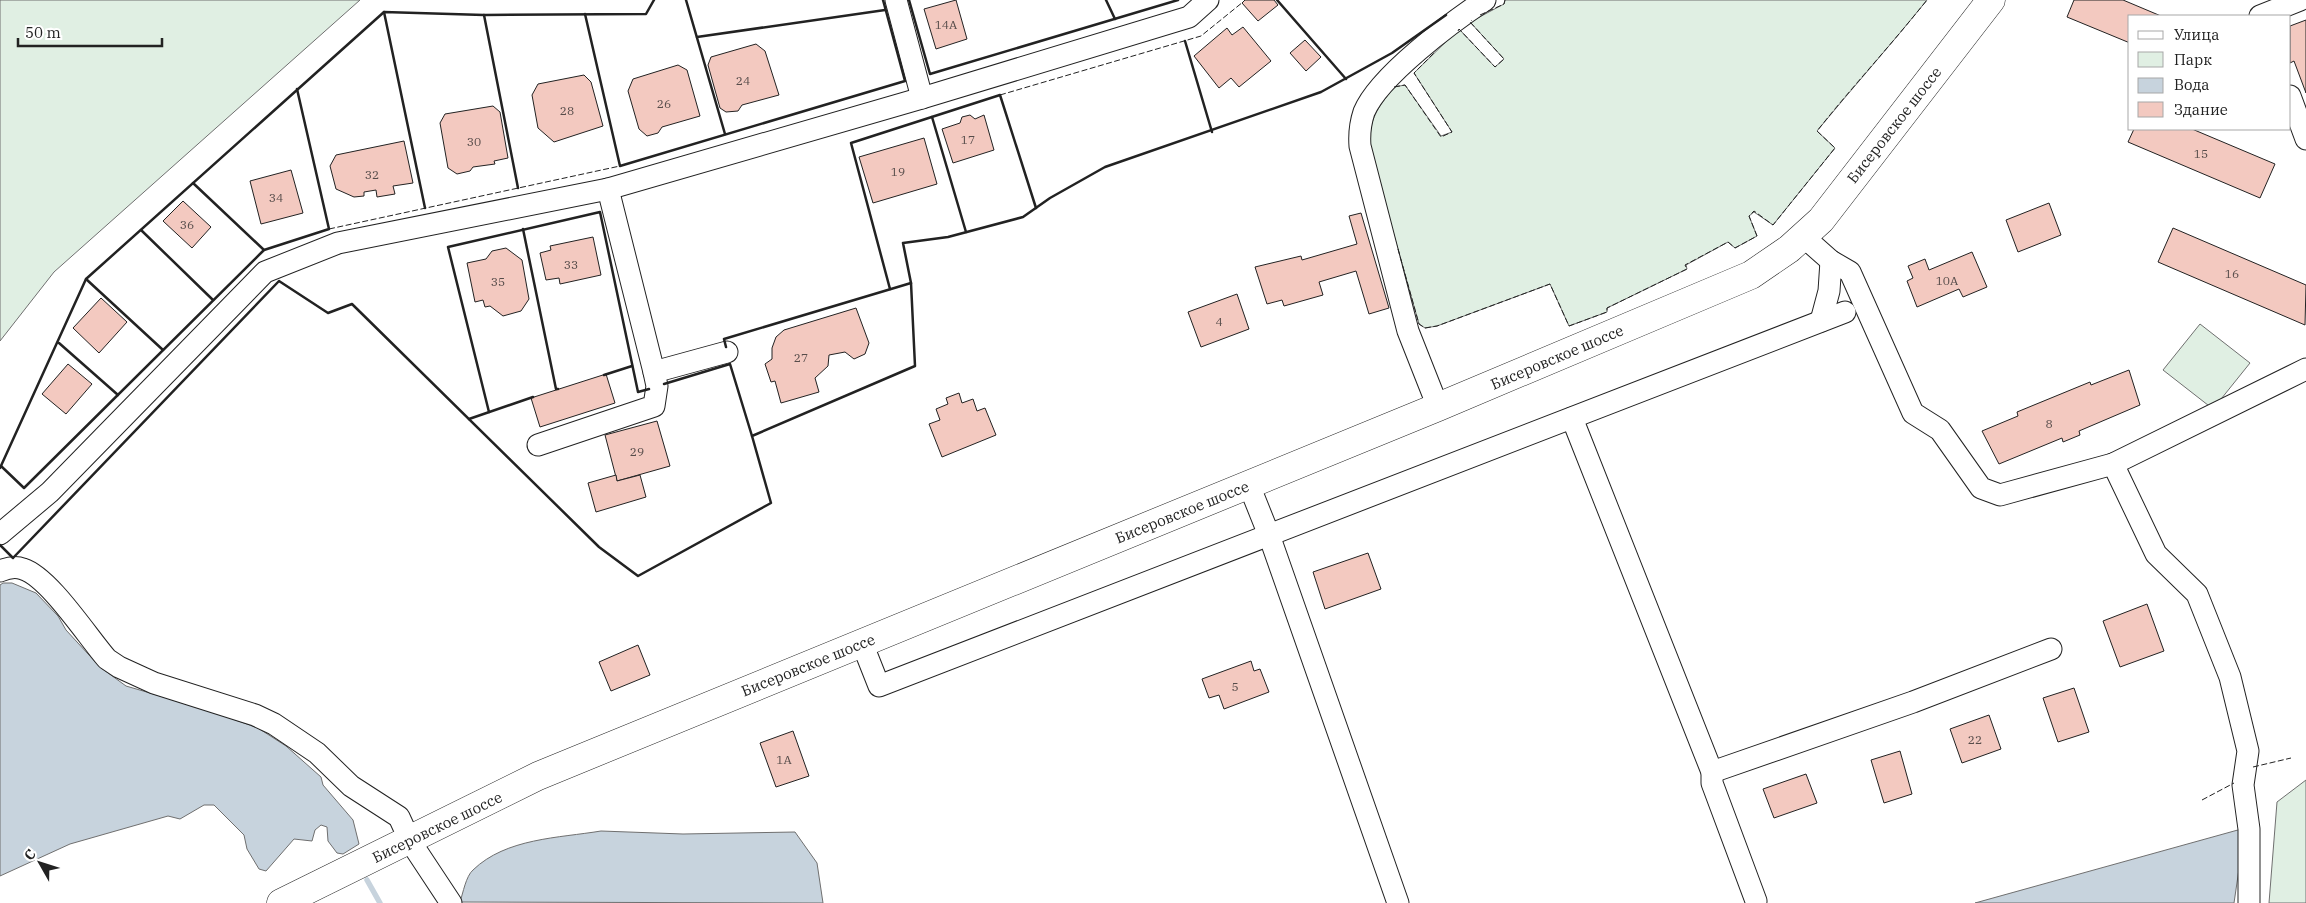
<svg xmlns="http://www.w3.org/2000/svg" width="2306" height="903" font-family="'IBM Plex Serif',serif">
	<rect width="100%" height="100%" fill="#fff"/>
	<g fill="#e0efe3" stroke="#6f6f6f">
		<path d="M 0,0 L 360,0 L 54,272 L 0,341 Z"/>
		<path d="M 1505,0 L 1927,0 C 1891,45 1853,87 1817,131 L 1835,148 L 1773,225 L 1754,212 L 1749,216 L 1757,236 L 1735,248 L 1728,242 L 1686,265 L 1687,269 L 1607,308 L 1607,312 L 1569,326 L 1550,284 L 1437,326 L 1425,328 L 1419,324 L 1369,147 C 1369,119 1377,109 1394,87 L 1405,85 L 1441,136 L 1452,132 L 1414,73 L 1459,29 L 1495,67 L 1504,59 L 1470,22 L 1504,4 Z"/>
		<path d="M 2200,324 L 2250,363 L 2213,409 L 2163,370 Z"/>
		<path d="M 2306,780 L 2306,903 L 2269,903 L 2277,802 Z"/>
	</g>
	<g fill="#c7d3dd" stroke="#6f6f6f">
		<path d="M 3,583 L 12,583 L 36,593 L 58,616 L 66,630 L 100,667 L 126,686 L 205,709 L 258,728 L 286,746 L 321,777 L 323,785 L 353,820 L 359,844 L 343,854 L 337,853 L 328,841 L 327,827 L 321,825 L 315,830 L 312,841 L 294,839 L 266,871 L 259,869 L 247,849 L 244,835 L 214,805 L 204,805 L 180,819 L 168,816 L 70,844 L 0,876 L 0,585 Z"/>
		<path d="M 2245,828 L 2234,903 L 1975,903 Z"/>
		<path d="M 601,831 L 683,834 L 795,832 L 817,863 L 823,903 L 460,902 C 463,893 466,876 473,870 C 506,838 559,838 601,831 Z"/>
	</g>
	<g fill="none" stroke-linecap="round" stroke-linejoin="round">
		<path stroke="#c7d3dd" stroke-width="5.5" d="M 367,880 L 380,903"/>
	</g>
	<g fill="#f3c9c0" stroke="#222">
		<path d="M 956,0 L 967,39 L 936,49 L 924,9 Z"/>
		<path d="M 1245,0 L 1274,0 L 1278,5 L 1258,21 L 1242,3 Z"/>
		<path d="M 2074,0 L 2123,0 L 2161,16 L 2130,16 L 2130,43 L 2067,17 Z"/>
		<path d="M 2306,20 L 2306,93 L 2294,61 L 2290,63 L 2290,26 Z"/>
		<path d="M 1243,27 L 1271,61 L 1239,87 L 1231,78 L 1219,88 L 1194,56 L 1227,28 L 1232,35 Z"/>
		<path d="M 1305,40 L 1321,57 L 1306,71 L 1290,53 Z"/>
		<path d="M 756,44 L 765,51 L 779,95 L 742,105 L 738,111 L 726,112 L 720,108 L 708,65 L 711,57 Z"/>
		<path d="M 678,65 L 687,70 L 700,116 L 662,127 L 658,133 L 647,136 L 639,129 L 628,91 L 633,79 Z"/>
		<path d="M 584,75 L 591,82 L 603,126 L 554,142 L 538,128 L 532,95 L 538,84 Z"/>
		<path d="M 493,106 L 500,112 L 508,158 L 494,161 L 495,164 L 473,167 L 470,171 L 457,174 L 448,168 L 440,123 L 445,114 Z"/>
		<path d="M 970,115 L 975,119 L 984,115 L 994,150 L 953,163 L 942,129 L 960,123 L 962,117 Z"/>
		<path d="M 2134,129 L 2192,129 L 2275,164 L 2260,198 L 2128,142 Z"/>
		<path d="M 924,138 L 937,184 L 873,203 L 859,157 Z"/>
		<path d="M 404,141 L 413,183 L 393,186 L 395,194 L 377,197 L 376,190 L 364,192 L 364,196 L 354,197 L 336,189 L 330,166 L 336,155 Z"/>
		<path d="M 291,170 L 303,213 L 261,224 L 250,181 Z"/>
		<path d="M 183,201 L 211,227 L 192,248 L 163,221 Z"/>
		<path d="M 2049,203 L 2061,235 L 2018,252 L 2006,220 Z"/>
		<path d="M 1361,213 L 1389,308 L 1369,314 L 1356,271 L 1319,282 L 1323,295 L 1284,306 L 1282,300 L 1267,304 L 1255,267 L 1301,256 L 1302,260 L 1357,244 L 1349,216 Z"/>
		<path d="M 2173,228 L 2306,285 L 2305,325 L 2158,262 Z"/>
		<path d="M 593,237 L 601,275 L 560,284 L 559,278 L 546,280 L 540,253 L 551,250 L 550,246 Z"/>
		<path d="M 506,248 L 522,260 L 529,299 L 521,311 L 503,316 L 490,306 L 485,307 L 483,300 L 475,302 L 467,263 L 486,259 L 492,251 Z"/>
		<path d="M 1972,252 L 1987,287 L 1963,297 L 1959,289 L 1917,307 L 1907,281 L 1913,278 L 1908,266 L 1925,259 L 1929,270 Z"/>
		<path d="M 1237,294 L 1249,329 L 1201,347 L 1188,312 Z"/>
		<path d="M 101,298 L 127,322 L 99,353 L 73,328 Z"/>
		<path d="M 856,308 L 869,343 L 865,354 L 854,359 L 845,352 L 829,355 L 828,366 L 815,378 L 819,392 L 781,403 L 775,381 L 771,382 L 765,364 L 772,359 L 772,348 L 776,337 L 784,330 Z"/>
		<path d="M 68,364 L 92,384 L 66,414 L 42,394 Z"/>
		<path d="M 2129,370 L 2140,405 L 2079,431 L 2080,435 L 2063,442 L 2062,438 L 1999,464 L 1982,431 L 2018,416 L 2017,412 L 2090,382 L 2091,385 Z"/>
		<path d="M 606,374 L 615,403 L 540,427 L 531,398 Z"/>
		<path d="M 959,393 L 962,403 L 973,399 L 977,411 L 985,408 L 996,435 L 942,457 L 929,424 L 940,420 L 936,409 L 948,404 L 946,398 Z"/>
		<path d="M 657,421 L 670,466 L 617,481 L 605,435 Z"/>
		<path d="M 616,475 L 617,481 L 640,475 L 646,497 L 596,512 L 588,483 Z"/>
		<path d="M 1368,553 L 1381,589 L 1325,609 L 1313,572 Z"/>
		<path d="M 2147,604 L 2164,651 L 2120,667 L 2103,621 Z"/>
		<path d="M 638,645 L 650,675 L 611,691 L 599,662 Z"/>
		<path d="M 1251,661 L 1254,671 L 1260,669 L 1269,692 L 1224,709 L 1219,695 L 1209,698 L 1202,679 Z"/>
		<path d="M 2074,688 L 2089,732 L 2058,742 L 2043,698 Z"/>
		<path d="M 1989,715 L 2001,749 L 1962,763 L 1950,729 Z"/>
		<path d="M 793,731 L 809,776 L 776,787 L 760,743 Z"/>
		<path d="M 1900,751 L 1912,794 L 1884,803 L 1871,760 Z"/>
		<path d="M 1806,774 L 1817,803 L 1774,818 L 1763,789 Z"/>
	</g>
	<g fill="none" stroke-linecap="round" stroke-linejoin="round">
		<defs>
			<g id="minor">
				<path d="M 896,0 L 922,98"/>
				<path d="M 2260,16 L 2300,0"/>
				<path d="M 2290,96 L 2306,139"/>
				<path d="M 608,189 L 654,372 L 727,352"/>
				<path d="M 1804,237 L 1831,261 L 1850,272 L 1913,413 L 1940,430 L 1981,488 L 2000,495 L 2113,464 L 2306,369"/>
				<path d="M 1821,321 L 1829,291 L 1831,261"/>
				<path d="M 1438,407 L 1408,331 L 1360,146 C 1359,133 1360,124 1364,112 C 1379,76 1452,22 1485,0"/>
				<path d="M 1572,418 L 1712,772 L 1712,783 L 1756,901"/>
				<path d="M 538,445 L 654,406 L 657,386 L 654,372"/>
				<path d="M 2113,464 L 2156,554 L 2197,594 L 2230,677 L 2248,751 L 2243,785 L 2249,829 L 2249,903"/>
				<path d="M 1249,485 L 1269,535 L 1398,903"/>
				<path d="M 0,534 L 50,492 L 265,272 L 338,243 L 608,189 L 922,98 L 1189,17 L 1208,0"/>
				<path d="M 0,571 C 7,568 15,566 23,569 C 49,577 87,636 107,659 L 119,667 L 154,683 L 255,715 L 274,724 L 317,753 L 351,786 L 399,817 L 410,841 L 451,903"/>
				<path d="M 862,643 L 879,686 L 1845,312"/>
				<path d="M 1712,772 L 1913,702 L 2051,649"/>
			</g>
			<path id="major" d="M 281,903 L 538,776 L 1438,407 L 1751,275 L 1789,249 L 1821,220 L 1991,0"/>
		</defs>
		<use href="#minor" stroke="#222" stroke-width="23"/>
		<use href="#major" stroke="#222" stroke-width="29"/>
		<use href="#minor" stroke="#fff" stroke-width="21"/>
		<use href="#major" stroke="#fff" stroke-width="28"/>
		<g stroke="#222" stroke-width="1" stroke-dasharray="6 2.5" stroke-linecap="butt">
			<path d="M 1480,15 L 1504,4 L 1505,0"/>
			<path d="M 1458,31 L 1459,29 L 1495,67 L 1504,59 L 1470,22 L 1472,20"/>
			<path d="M 1394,87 L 1405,85 L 1441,137 L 1452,132 L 1414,73 L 1434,53"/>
			<path d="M 1000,95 L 1201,36 L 1243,2"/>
			<path d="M 329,229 L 620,166"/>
			<path d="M 1398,249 L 1419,324 L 1425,328 L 1437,326 L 1550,284 L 1569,326 L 1607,312 L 1607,308 L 1687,269 L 1685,265 L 1728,242 L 1735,248 L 1757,236 L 1749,216 L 1754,211 L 1773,225 L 1835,148 L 1817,131 C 1852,87 1891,45 1927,0"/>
			<path d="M 2253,767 L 2291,758"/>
			<path d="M 2202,800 L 2234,783"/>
		</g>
		<g stroke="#222" stroke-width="2.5">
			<path d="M 686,0 L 725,134"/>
			<path d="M 909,0 L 930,74 L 1178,0"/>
			<path d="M 1106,0 L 1115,19"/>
			<path d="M 1277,0 L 1346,79"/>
			<path d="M 384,12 L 425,208"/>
			<path d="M 585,14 L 620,166 L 905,81 L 883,0"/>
			<path d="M 484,15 L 518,188"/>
			<path d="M 697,37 L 885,10"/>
			<path d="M 1185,41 L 1212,132"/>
			<path d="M 932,117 L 966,232"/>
			<path d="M 193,183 L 264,250"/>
			<path d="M 523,229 L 556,389 L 558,389"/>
			<path d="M 141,230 L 213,300"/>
			<path d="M 86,279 L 163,350"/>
			<path d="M 890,289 L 851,143 L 1000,95 L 1036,208"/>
			<path d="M 59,343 L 118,395"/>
			<path d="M 726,347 L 724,339 L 911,283"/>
			<path d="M 604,375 L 632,366"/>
			<path d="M 664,384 L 730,364 L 752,436"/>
			<path d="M 489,412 L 448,247 L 600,212 L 638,392 L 649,389"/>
			<path d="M 469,419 L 533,397"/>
			<path d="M 1,466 L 24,488 L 264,250 L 329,229 L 297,89"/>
			<path d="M 0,468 L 86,279 L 384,12 L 484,15 L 646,14 L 654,0"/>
			<path d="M 0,545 L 13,558 L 279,281 L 328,313 L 352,304 L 599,547 L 638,576 L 771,503 L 752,436 L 915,366 L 911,283 L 903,243 L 948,237 L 1023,217 L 1050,198 L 1105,167 L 1321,92 L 1392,53 L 1446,15"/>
		</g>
	</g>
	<g text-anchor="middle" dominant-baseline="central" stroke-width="4" stroke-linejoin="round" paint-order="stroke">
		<g font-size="12" fill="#564c4a">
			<text x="946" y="24">14А</text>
			<text x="743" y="80">24</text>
			<text x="664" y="103">26</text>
			<text x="567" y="110">28</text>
			<text x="968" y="139">17</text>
			<text x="474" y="141">30</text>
			<text x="2201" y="153">15</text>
			<text x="898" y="171">19</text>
			<text x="372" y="174">32</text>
			<text x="276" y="197">34</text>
			<text x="187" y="224">36</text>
			<text x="571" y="264">33</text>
			<text x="2232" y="273">16</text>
			<text x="1947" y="280">10А</text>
			<text x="498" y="281">35</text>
			<text x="1219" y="321">4</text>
			<text x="801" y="357">27</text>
			<text x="2049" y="423">8</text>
			<text x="637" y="451">29</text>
			<text x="1235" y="686">5</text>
			<text x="1975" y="739">22</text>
			<text x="784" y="759">1А</text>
		</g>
		<g font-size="15" fill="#222" stroke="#fff">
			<text transform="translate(1894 125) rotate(-52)">Бисеровское шоссе</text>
			<text transform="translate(1557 357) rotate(-23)">Бисеровское шоссе</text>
			<text transform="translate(1182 512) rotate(-22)">Бисеровское шоссе</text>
			<text transform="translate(808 665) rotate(-22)">Бисеровское шоссе</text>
			<text transform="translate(437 827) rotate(-26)">Бисеровское шоссе</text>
		</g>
	</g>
	<rect x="2128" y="15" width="162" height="115" fill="#ffffff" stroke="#a7a7a7"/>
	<rect x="2138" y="31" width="25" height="8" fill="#ffffff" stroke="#a7a7a7"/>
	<text x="2174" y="40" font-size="15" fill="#222222">Улица</text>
	<rect x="2138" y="52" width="25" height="15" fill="#e0efe3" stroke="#a7a7a7"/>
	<text x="2174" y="65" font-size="15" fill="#222222">Парк</text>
	<rect x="2138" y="78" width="25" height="15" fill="#c7d3dd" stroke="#a7a7a7"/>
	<text x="2174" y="90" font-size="15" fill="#222222">Вода</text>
	<rect x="2138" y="102" width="25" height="15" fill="#f3c9c0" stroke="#a7a7a7"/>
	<text x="2174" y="115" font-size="15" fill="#222222">Здание</text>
	<g transform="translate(40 863) rotate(309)" stroke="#ffffff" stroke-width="4" paint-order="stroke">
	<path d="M0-4L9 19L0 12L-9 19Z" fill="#222222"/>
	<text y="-8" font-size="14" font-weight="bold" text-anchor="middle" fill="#222222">С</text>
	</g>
	<path d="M18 38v8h144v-8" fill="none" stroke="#222222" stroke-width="2.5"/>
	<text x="25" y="38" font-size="15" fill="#222222" stroke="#ffffff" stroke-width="4" paint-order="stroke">50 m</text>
</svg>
